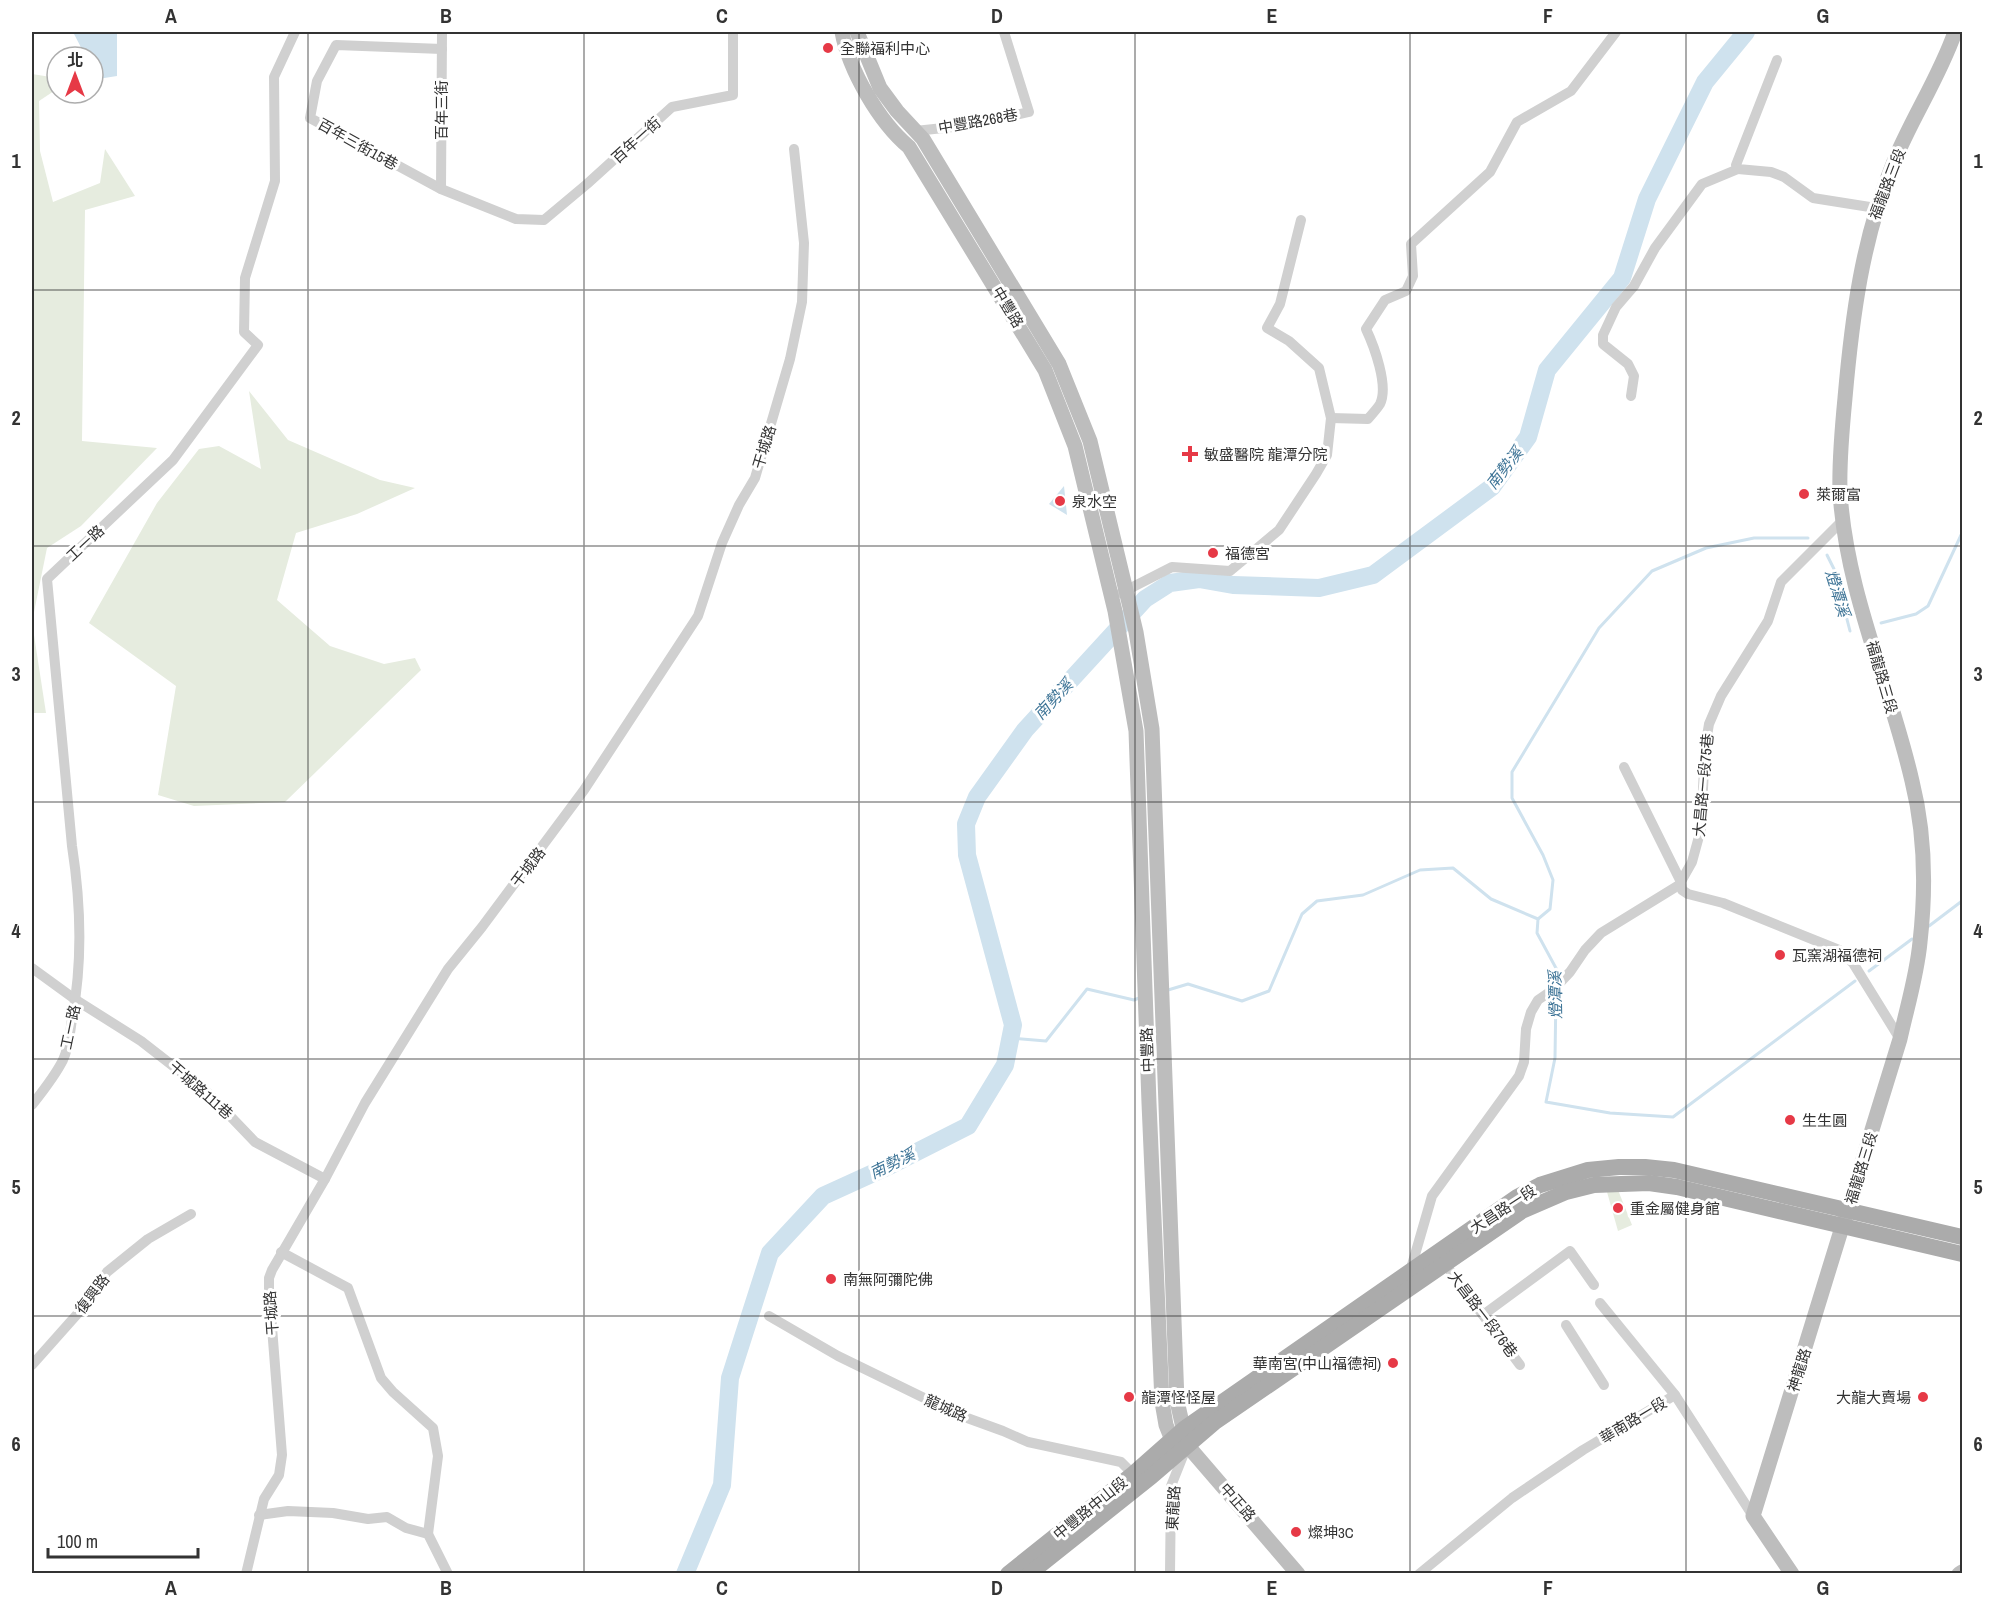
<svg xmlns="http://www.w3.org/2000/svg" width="1994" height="1605" font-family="'Archivo Narrow','Noto Sans TC',sans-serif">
	<rect width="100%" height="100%" fill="#fff"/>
	<g fill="#e6ecdf">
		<path d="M 32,74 L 57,78 L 57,89 L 39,101 L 40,151 L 53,202 L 100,183 L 105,149 L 135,196 L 85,210 L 82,441 L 157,448 L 81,526 L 47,548 L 32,622 L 46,713 L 32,713 Z"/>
		<path d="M 249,391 L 288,440 L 380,480 L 415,488 L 357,514 L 296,533 L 277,600 L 330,646 L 384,664 L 415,658 L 421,670 L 285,802 L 194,806 L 158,795 L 176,686 L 89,623 L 157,503 L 199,449 L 219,446 L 261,469 Z"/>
		<path d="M 1618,1190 L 1632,1225 L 1618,1231 L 1607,1192 Z"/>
	</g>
	<g fill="#cfe2ee">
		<path d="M 73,32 L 117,32 L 117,76 L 98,79 L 93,70 L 93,57 L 86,57 Z"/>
		<path d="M 1064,486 L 1067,515 L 1049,504 Z"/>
	</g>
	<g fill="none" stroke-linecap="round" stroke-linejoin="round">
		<g stroke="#cfe2ee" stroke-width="3">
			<path d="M 1827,555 L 1834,569 L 1850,631"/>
			<path d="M 1881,623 L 1916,614 L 1928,606 L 1962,533"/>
			<path d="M 1538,919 L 1550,909 L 1553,880 L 1543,855 L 1512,798 L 1512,772 L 1599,628 L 1652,571 L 1706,548 L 1754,538 L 1808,538"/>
			<path d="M 1929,926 L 1962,901"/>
			<path d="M 1869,971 L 1912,939"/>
			<path d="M 1168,990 L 1188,984 L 1242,1001 L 1269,991 L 1302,914 L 1317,901 L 1363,895 L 1420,870 L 1453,868 L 1491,899 L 1538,919 L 1537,933 L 1557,970 L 1557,982"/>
			<path d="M 1556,992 L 1555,1058 L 1546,1102 L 1610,1113 L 1673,1117 L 1855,981"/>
			<path d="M 1011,1038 L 1046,1041 L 1087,989 L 1134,1000 L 1139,998"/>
		</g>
		<path stroke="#cfe2ee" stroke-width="18" d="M 685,1574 L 722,1485 L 730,1378 L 770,1253 L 823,1196 L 891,1165 L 968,1126 L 1005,1065 L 1013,1025 L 967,855 L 966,824 L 977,797 L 1025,730 L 1145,599 L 1170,583 L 1199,579 L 1233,585 L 1319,588 L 1373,575 L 1492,487 L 1528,437 L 1547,370 L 1622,278 L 1647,199 L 1705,82 L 1746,32"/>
		<g stroke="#d0d0d0" stroke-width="10">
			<path d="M 442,49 L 336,45 L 317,81 L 310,118 L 441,189 L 516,219 L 544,220 L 587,184 L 672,107 L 733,95 L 733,32"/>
			<path d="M 1777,60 L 1736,165 L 1738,169 L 1771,172 L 1784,177 L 1813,198 L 1876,208"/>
			<path d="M 915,131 L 972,125 L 1029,112 L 1004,32"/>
			<path d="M 441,189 L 442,32"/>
			<path d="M 1631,396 L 1634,376 L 1628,364 L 1603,344 L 1603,335 L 1616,307 L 1634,286 L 1655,248 L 1702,184 L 1738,169"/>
			<path d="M 1331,418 L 1368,419 C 1372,414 1377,409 1380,404 C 1389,386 1374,346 1366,329 L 1385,300 L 1406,291 L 1413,276 L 1411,244 L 1490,172 L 1517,122 L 1571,91 L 1616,32"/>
			<path d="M 1121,593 L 1172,567 L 1230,571 L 1279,530 L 1316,474 L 1327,455 L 1331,418 L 1319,368 L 1289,341 L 1267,328 L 1280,304 L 1301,220"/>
			<path d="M 1624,767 L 1681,882 L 1682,890 L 1688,894 L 1723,903 L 1839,950 L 1853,963 L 1900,1039"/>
			<path d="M 32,968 L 76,1000 L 141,1041 L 209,1094 L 255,1142 L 325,1179"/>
			<path d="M 32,1105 C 43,1091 55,1076 63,1060 C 69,1047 70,1033 72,1019 C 83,961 81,904 72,846 L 47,579 L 173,460 L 258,345 L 244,332 L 245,278 L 275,181 L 274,77 L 295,32"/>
			<path d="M 281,1252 L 348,1288 L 381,1378 L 393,1392 L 433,1428 L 438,1456 L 428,1534"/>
			<path d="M 1445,1264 L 1520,1365"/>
			<path d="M 1410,1272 L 1432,1196 L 1519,1076 L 1524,1062 L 1526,1029 L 1531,1012 L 1538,1000 L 1554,989 L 1570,972 L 1585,950 L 1601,933 L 1679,885 L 1692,862 L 1701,829 L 1705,748 L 1709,724 L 1721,696 L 1768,621 L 1781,582 L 1843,520"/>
			<path d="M 1600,1303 L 1675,1395 L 1753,1516"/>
			<path d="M 1483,1315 L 1570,1251 L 1594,1285"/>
			<path d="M 769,1316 L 838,1356 L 959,1415 L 1003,1431 L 1028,1442 L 1121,1462 L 1133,1474"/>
			<path d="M 1566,1325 L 1604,1385"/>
			<path d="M 32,1365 L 80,1311 L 107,1272 L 148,1239 L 191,1214"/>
			<path d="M 259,1515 L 288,1511 L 333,1513 L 368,1519 L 387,1517 L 406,1528 L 428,1534 L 448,1574"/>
			<path d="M 246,1574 L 264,1499 L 279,1475 L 282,1455 L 269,1289 L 269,1278 L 272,1270 L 325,1179 L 365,1103 L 448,969 L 482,927 L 584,790 L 698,616 L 722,543 L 739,505 L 755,478 L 790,359 L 802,302 L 804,243 L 794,149"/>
			<path d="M 1170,1574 L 1171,1486 L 1185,1451"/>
			<path d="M 1419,1574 L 1512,1498 L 1583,1450 L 1675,1395"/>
		</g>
		<g stroke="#bdbdbd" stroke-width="15">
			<path d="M 842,32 C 849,70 879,122 909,147 L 1045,370 L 1075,446 L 1115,611 L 1136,731 L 1149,1103 L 1162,1402 L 1166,1425 L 1172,1440 L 1182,1443"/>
			<path d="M 857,32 L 880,88 L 897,111 L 923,139 L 1059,364 L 1090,441 L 1136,632 L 1152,729 L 1177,1401 L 1187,1445 L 1298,1574"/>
			<path d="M 1792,1574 L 1753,1516 L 1900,1039 C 1907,1007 1917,975 1920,942 C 1926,889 1925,833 1912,781 C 1890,685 1846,592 1840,492 C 1839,461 1842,429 1845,398 C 1852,318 1862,239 1893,164 C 1911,119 1939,78 1955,32"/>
			<path d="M 1959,1574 L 1962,1572"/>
		</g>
		<g stroke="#ababab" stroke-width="16">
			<path d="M 1008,1574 L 1133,1474 L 1185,1428 L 1517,1197 L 1540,1185 L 1588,1170 L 1619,1167 L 1645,1167 L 1674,1170 L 1962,1237"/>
			<path d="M 1029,1574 L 1152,1476 L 1215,1422 L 1522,1211 L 1566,1192 L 1594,1185 L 1649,1183 L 1677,1187 L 1962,1254"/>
		</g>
	</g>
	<path fill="none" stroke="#333" stroke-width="1.5" stroke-opacity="0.55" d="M 308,32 L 308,1574M 584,32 L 584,1574M 859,32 L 859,1574M 1135,32 L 1135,1574M 1410,32 L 1410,1574M 1686,32 L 1686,1574M 32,290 L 1962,290M 32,546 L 1962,546M 32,802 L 1962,802M 32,1059 L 1962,1059M 32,1316 L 1962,1316"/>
	<g fill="#e63946" stroke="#fff" stroke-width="2">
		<circle cx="828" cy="48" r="6"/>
		<path d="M1187 445h6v6h6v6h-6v6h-6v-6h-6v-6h6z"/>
		<circle cx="1804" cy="494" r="6"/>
		<circle cx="1060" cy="501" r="6"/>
		<circle cx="1213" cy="553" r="6"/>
		<circle cx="1780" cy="955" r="6"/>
		<circle cx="1790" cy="1120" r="6"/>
		<circle cx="1618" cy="1208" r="6"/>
		<circle cx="831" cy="1279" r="6"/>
		<circle cx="1393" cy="1363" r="6"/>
		<circle cx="1129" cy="1397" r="6"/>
		<circle cx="1923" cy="1397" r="6"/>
		<circle cx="1296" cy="1532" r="6"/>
	</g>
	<g text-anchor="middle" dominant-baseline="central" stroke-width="6" stroke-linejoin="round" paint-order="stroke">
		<g font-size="15" fill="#333" stroke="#fff" text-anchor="start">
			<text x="840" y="48">全聯福利中心</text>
			<text x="1204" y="454">敏盛醫院 龍潭分院</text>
			<text x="1816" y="494">萊爾富</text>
			<text x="1072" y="501">泉水空</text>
			<text x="1225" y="553">福德宮</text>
			<text x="1792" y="955">瓦窯湖福德祠</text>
			<text x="1802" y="1120">生生圓</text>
			<text x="1630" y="1208">重金屬健身館</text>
			<text x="843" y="1279">南無阿彌陀佛</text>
			<text x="1381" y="1363" text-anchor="end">華南宮(中山福德祠)</text>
			<text x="1141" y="1397">龍潭怪怪屋</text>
			<text x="1911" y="1397" text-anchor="end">大龍大賣場</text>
			<text x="1308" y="1532">燦坤3C</text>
		</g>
		<g font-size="15" fill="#333" stroke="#fff">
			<text transform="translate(441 110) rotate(-90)">百年三街</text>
			<text transform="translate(978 121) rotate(-10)">中豐路268巷</text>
			<text transform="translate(636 140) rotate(-42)">百年一街</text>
			<text transform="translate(358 144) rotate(29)">百年三街15巷</text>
			<text transform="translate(1887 184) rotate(-69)">福龍路三段</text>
			<text transform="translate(1008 307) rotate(59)">中豐路</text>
			<text transform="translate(764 447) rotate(-73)">干城路</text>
			<text transform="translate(85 543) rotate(-43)">工一路</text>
			<text transform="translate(1882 677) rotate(74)">福龍路三段</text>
			<text transform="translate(1703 785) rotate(-85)">大昌路一段75巷</text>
			<text transform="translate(528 867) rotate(-53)">干城路</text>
			<text transform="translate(70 1027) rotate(-78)">工一路</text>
			<text transform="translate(1147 1050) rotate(-92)">中豐路</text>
			<text transform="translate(201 1090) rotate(41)">干城路111巷</text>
			<text transform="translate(1861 1168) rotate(-73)">福龍路三段</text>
			<text transform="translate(1503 1209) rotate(-33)">大昌路一段</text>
			<text transform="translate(92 1294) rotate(-53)">復興路</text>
			<text transform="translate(271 1313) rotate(-94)">干城路</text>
			<text transform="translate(1483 1314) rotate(53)">大昌路一段76巷</text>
			<text transform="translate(1799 1370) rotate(-73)">神龍路</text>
			<text transform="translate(946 1408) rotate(24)">龍城路</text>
			<text transform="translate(1633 1420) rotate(-31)">華南路一段</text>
			<text transform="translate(1238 1502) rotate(49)">中正路</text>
			<text transform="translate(1090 1508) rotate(-39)">中豐路中山段</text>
			<text transform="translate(1173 1508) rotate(-87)">東龍路</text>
		</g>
		<g font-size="16" font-style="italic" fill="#3f7597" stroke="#fff">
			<text transform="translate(1504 468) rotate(-52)">南勢溪</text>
			<text transform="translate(1838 593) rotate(73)">燈潭溪</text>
			<text transform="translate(1053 699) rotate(-47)">南勢溪</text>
			<text transform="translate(1555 995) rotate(-91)">燈潭溪</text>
			<text transform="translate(892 1163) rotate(-26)">南勢溪</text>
		</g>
	</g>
	<rect width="1994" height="1605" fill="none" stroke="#ffffff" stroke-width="66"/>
	<g transform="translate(75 75)"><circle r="28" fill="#ffffff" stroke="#adadad" stroke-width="1.5"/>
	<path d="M0-4.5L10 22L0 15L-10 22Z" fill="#e63946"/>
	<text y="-9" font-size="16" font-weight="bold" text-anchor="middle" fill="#333333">北</text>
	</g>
	<path d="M48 1548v9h150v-9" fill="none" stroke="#333333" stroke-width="3"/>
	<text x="57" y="1548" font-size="18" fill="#333333" stroke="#ffffff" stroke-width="4.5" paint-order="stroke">100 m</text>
	<rect x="33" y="33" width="1928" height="1539" fill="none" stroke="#333" stroke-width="2"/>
	<g font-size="20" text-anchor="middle" font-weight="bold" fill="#333">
		<text x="171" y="23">A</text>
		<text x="446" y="23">B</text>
		<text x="722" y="23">C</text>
		<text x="997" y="23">D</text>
		<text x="1272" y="23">E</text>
		<text x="1548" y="23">F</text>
		<text x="1823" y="23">G</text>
		<text x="16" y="168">1</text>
		<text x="1978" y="168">1</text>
		<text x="16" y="425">2</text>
		<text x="1978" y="425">2</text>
		<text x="16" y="681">3</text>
		<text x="1978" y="681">3</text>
		<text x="16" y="938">4</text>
		<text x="1978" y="938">4</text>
		<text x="16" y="1194">5</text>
		<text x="1978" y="1194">5</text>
		<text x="16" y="1451">6</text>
		<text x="1978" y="1451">6</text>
		<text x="171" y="1595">A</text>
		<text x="446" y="1595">B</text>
		<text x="722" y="1595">C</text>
		<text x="997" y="1595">D</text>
		<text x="1272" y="1595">E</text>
		<text x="1548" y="1595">F</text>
		<text x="1823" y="1595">G</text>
	</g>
</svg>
